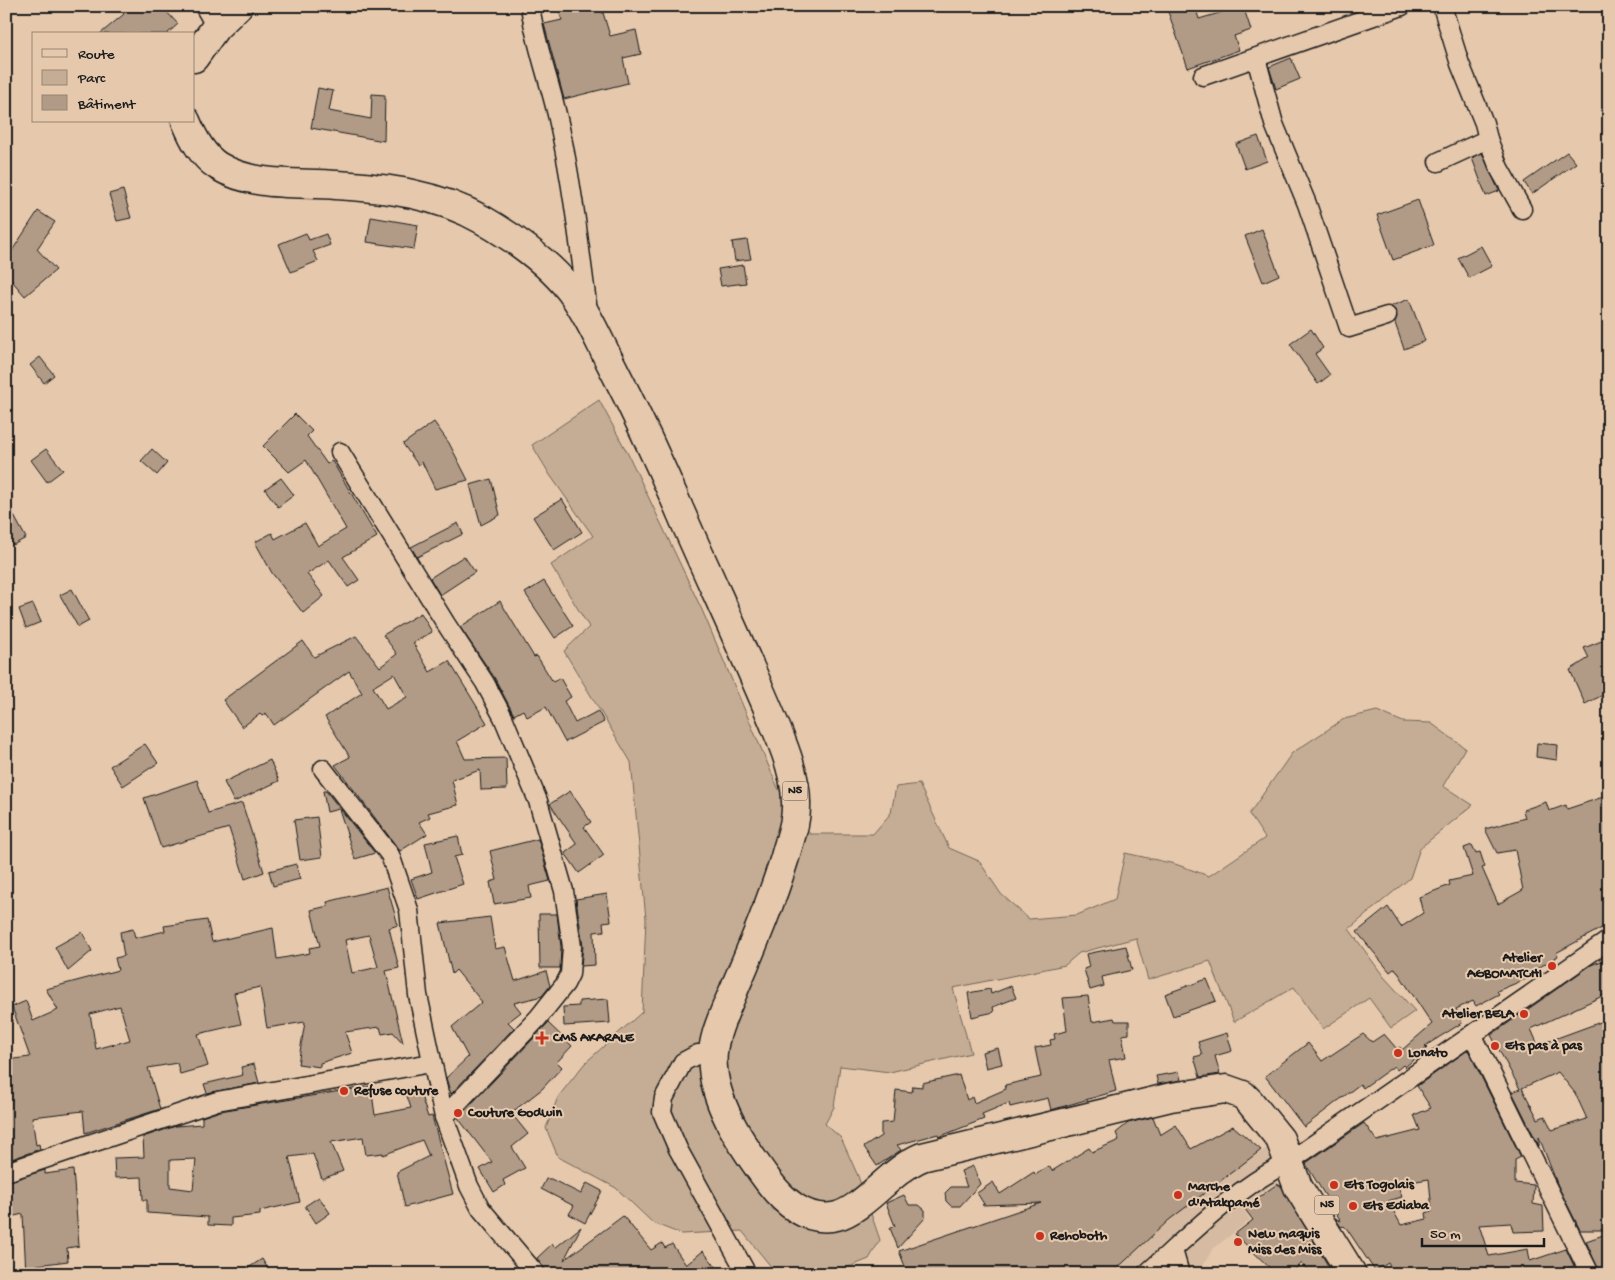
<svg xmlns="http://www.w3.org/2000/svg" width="1615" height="1280" font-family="'Gochi Hand',sans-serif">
	<rect width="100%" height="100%" fill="#e6c9ad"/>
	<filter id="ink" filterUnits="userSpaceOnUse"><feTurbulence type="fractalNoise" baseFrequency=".02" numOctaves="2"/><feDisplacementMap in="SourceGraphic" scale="10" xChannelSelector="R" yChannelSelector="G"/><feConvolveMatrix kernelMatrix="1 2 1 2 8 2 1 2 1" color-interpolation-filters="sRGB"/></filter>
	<g filter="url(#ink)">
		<path fill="#d6bba2" d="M 1233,1126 L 1261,1152 L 1271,1145 L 1289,1173 L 1242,1207 L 1250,1220 L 1213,1249 L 1198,1274 L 1066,1274 L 1157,1167 Z"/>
		<path fill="#c5ad95" stroke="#706458" d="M 599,400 L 628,454 L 702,610 L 778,788 L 810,834 L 873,834 L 891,813 L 896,787 L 919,784 L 949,848 L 979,861 L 1001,894 L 1029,919 L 1077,915 L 1115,899 L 1125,853 L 1175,864 L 1209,876 L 1265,838 L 1249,814 L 1292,753 L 1344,719 L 1377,711 L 1403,722 L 1431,723 L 1465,748 L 1443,786 L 1473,805 L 1420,848 L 1410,878 L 1349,929 L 1384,977 L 1415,1011 L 1391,1028 L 1369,998 L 1323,1029 L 1294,987 L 1234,1022 L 1210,961 L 1148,980 L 1136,938 L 1079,953 L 1065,965 L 953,988 L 971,1053 L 890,1072 L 840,1066 L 834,1107 L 825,1124 L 841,1138 L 858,1176 L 880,1240 L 869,1259 L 831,1274 L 777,1274 L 742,1231 L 681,1234 L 653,1223 L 616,1188 L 558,1157 L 546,1128 L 558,1097 L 585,1063 L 642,1012 L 646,919 L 631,762 L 564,651 L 589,627 L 551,565 L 593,536 L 550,475 L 532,445 Z"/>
		<g fill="#b19b87" stroke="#1c1c1c" fill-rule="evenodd">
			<path d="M 118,6 L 155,6 L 160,12 L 164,9 L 178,24 L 167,34 L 100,34 L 124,14 Z"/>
			<path d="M 570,6 L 601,6 L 610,36 L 636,30 L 641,54 L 623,58 L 628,83 L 564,99 L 544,24 L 562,20 L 558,9 Z"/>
			<path d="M 1166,6 L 1195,6 L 1199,19 L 1243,6 L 1251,30 L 1234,36 L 1239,50 L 1188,68 Z"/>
			<path d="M 1291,58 L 1300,79 L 1276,89 L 1269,67 Z"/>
			<path d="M 318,88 L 333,91 L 329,111 L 371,119 L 372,94 L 385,95 L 384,141 L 311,128 Z"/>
			<path d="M 1258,136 L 1267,161 L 1245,169 L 1236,144 Z"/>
			<path d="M 1567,152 L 1576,163 L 1532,194 L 1524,182 Z"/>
			<path d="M 1482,153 L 1499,191 L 1486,196 L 1472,158 Z"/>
			<path d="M 123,190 L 131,218 L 117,221 L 109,194 Z"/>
			<path d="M 1418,200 L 1434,245 L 1393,260 L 1377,215 Z"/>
			<path d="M 38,211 L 55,222 L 37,249 L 56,270 L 25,296 L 6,274 L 6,260 Z"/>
			<path d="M 371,217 L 418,225 L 414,249 L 367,242 Z"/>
			<path d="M 1262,229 L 1279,275 L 1263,282 L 1245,236 Z"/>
			<path d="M 306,233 L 309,240 L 326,234 L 330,245 L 313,251 L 318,261 L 291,272 L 279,244 Z"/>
			<path d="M 747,240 L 751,259 L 735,261 L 732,242 Z"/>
			<path d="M 1481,246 L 1492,266 L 1469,278 L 1458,258 Z"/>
			<path d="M 743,265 L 746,283 L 721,286 L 718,269 Z"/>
			<path d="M 1409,299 L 1425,341 L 1404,349 L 1395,323 L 1397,312 L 1391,306 Z"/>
			<path d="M 1311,329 L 1323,348 L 1315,354 L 1330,375 L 1318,384 L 1290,344 Z"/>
			<path d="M 40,357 L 54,375 L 44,383 L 30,365 Z"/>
			<path d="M 295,414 L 312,431 L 307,436 L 327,464 L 332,461 L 377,537 L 343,557 L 359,580 L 348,587 L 329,560 L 307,574 L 324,596 L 303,613 L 272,573 L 255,542 L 272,533 L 275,539 L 305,523 L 318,546 L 346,529 L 306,460 L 289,472 L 263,446 Z"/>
			<path d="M 434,422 L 449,443 L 468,480 L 435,489 L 422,462 L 418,465 L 403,444 Z"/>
			<path d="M 46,449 L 63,470 L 47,482 L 31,460 Z"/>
			<path d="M 152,449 L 167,463 L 157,475 L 141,461 Z"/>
			<path d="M 281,478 L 294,495 L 278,507 L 265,489 Z"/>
			<path d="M 491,479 L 500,515 L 481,525 L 470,485 Z"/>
			<path d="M 562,499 L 582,532 L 554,550 L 533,517 Z"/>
			<path d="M 6,501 L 26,538 L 13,545 L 6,534 Z"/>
			<path d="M 458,523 L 463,534 L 417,557 L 411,547 Z"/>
			<path d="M 464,556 L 475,572 L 440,595 L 430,578 Z"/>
			<path d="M 544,581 L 573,626 L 555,638 L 525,593 Z"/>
			<path d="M 72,589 L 89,621 L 78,627 L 60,595 Z"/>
			<path d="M 500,601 L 534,657 L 537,656 L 553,682 L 560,678 L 571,697 L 564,701 L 575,723 L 598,711 L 604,722 L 565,742 L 546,707 L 527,717 L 523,710 L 514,715 L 494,677 L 460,627 Z"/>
			<path d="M 33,604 L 41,622 L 26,628 L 19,609 Z"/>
			<path d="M 421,613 L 432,632 L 413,643 L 430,672 L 449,661 L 487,723 L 457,741 L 465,759 L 506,758 L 507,789 L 481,790 L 480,770 L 452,780 L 458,805 L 428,813 L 430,817 L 419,822 L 427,834 L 400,851 L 335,765 L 350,757 L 325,717 L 362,693 L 349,671 L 274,725 L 266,713 L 262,716 L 260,714 L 242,727 L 223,700 L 303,641 L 314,657 L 356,636 L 380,667 L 397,654 L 383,635 ZM 394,674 L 407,697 L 386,709 L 373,687 Z"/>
			<path d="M 1609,638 L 1609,692 L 1585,704 L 1570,670 L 1589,658 L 1584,648 Z"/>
			<path d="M 1537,743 L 1558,745 L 1557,760 L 1536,757 Z"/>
			<path d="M 145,744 L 158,763 L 123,786 L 110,766 Z"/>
			<path d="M 270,760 L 279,781 L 234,802 L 224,782 Z"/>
			<path d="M 197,780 L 208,813 L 242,803 L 264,872 L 245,879 L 229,828 L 161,848 L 144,798 Z"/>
			<path d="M 323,791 L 326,791 L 375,853 L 355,859 L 339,809 L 327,812 Z"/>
			<path d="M 570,791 L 591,822 L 584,827 L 604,855 L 579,873 L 565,853 L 577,844 L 550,804 Z"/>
			<path d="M 1609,795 L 1609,924 L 1556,953 L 1558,956 L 1530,973 L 1531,977 L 1497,991 L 1499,994 L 1476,1006 L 1473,1001 L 1456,1009 L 1462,1023 L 1425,1046 L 1427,1048 L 1405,1067 L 1403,1065 L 1397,1070 L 1394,1066 L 1363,1088 L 1360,1084 L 1304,1127 L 1265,1076 L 1308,1043 L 1322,1061 L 1363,1034 L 1372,1042 L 1384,1034 L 1397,1049 L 1400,1047 L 1402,1050 L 1432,1024 L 1395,968 L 1390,972 L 1357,932 L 1388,907 L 1401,927 L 1423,913 L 1419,897 L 1450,885 L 1449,881 L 1473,876 L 1464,848 L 1472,845 L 1476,853 L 1480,852 L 1485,867 L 1482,868 L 1498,904 L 1523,890 L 1515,850 L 1497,853 L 1485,829 L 1525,818 L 1523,810 L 1546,802 L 1549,811 L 1566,805 L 1567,809 Z"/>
			<path d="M 317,817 L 322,857 L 300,860 L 294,820 Z"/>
			<path d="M 458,836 L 462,855 L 454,857 L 463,884 L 418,899 L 411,879 L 432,872 L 425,843 Z"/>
			<path d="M 538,839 L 550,881 L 529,886 L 531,898 L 494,904 L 490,882 L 497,880 L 490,851 Z"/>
			<path d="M 296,864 L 300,879 L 273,886 L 269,871 Z"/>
			<path d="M 387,887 L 398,925 L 389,928 L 399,968 L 386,971 L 403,1043 L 393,1032 L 382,1034 L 380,1027 L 345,1032 L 352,1053 L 320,1063 L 320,1067 L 298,1064 L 305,1022 L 267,1028 L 260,987 L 234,993 L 241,1024 L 198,1034 L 208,1066 L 180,1074 L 177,1063 L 148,1068 L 160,1109 L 85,1133 L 83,1111 L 32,1117 L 36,1145 L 39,1144 L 40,1149 L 6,1161 L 6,1060 L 30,1057 L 12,1007 L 26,1001 L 33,1021 L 58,1010 L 46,989 L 118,970 L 115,958 L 124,956 L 120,932 L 133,929 L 135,938 L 165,931 L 164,926 L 207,920 L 212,942 L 273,928 L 277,959 L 310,953 L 309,948 L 320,946 L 311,910 L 328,906 L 327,902 ZM 369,935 L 378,967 L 352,973 L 345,940 ZM 120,1006 L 130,1040 L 96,1049 L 90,1014 Z"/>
			<path d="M 607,894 L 611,921 L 603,922 L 604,931 L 594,932 L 595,965 L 581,966 L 583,946 L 576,899 Z"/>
			<path d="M 539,914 L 557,914 L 561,947 L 560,968 L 540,968 Z"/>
			<path d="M 490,917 L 495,949 L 505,947 L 515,981 L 546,971 L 550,986 L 542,996 L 514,1003 L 521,1012 L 508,1022 L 514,1028 L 451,1094 L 446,1078 L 468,1057 L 452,1027 L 482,1002 L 456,970 L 452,974 L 440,923 Z"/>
			<path d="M 82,932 L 92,951 L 68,971 L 55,947 Z"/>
			<path d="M 1126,946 L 1132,970 L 1102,977 L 1104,986 L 1090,990 L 1084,969 L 1089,967 L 1086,954 Z"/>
			<path d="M 1609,958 L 1609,993 L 1531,1029 L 1538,1045 L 1609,1019 L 1609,1230 L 1580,1230 L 1558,1186 L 1539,1137 L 1539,1146 L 1512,1092 L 1520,1089 L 1491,1035 L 1591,965 ZM 1558,1072 L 1575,1093 L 1587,1119 L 1552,1130 L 1545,1116 L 1538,1119 L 1522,1088 Z"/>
			<path d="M 1207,979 L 1216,1001 L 1173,1016 L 1165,994 Z"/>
			<path d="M 1011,986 L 1016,998 L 993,1007 L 994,1012 L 972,1017 L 968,993 L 990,989 L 991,994 Z"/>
			<path d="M 1088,996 L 1092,1022 L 1114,1018 L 1115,1021 L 1129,1021 L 1129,1034 L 1122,1035 L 1126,1057 L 1109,1060 L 1116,1091 L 1051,1110 L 1048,1098 L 1010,1107 L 1009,1103 L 982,1114 L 984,1119 L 941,1136 L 939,1137 L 938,1134 L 897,1145 L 901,1150 L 877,1166 L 864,1147 L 881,1136 L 881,1123 L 893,1122 L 896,1090 L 912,1092 L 913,1086 L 922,1087 L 922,1083 L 959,1075 L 967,1100 L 972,1097 L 974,1103 L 1006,1089 L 1005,1085 L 1041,1077 L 1035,1048 L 1051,1045 L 1050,1040 L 1055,1039 L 1054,1034 L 1067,1031 L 1063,998 Z"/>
			<path d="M 608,999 L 610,1023 L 564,1026 L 563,1007 L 579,1006 L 579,1001 Z"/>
			<path d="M 548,1023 L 572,1046 L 557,1062 L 562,1067 L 542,1089 L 511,1113 L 528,1134 L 512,1147 L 525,1168 L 503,1180 L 505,1185 L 494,1192 L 480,1169 L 492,1162 L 458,1118 Z"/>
			<path d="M 1227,1033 L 1232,1051 L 1215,1056 L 1220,1074 L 1200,1077 L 1194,1057 L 1202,1055 L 1198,1042 Z"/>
			<path d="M 998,1048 L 1002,1064 L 986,1068 L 982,1052 Z"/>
			<path d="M 1468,1050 L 1521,1157 L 1515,1160 L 1515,1183 L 1534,1185 L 1533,1204 L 1543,1206 L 1544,1231 L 1513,1232 L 1511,1223 L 1479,1225 L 1489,1256 L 1528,1249 L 1530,1261 L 1566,1249 L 1574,1266 L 1553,1274 L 1394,1274 L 1388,1263 L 1375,1271 L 1347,1229 L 1344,1226 L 1341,1227 L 1335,1218 L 1341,1221 L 1307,1166 L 1306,1163 L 1364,1123 L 1377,1141 L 1420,1130 L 1414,1115 L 1431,1108 L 1417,1086 ZM 1429,1179 L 1432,1211 L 1426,1213 L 1427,1219 L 1401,1225 L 1388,1201 L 1402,1197 L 1397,1184 Z"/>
			<path d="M 254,1064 L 259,1083 L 207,1093 L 204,1084 L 243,1075 L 241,1067 Z"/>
			<path d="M 1179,1072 L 1181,1080 L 1158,1084 L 1156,1076 Z"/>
			<path d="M 371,1086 L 375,1115 L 411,1108 L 406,1093 L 419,1090 L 428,1117 L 432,1116 L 453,1194 L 405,1207 L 397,1172 L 429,1156 L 422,1140 L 383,1155 L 383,1153 L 366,1155 L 363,1137 L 331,1142 L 343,1171 L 322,1179 L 313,1154 L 289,1157 L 300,1202 L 260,1211 L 260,1215 L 231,1218 L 231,1226 L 208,1225 L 208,1217 L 147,1213 L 147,1200 L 143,1200 L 142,1177 L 115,1178 L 114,1158 L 144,1157 L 143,1137 L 176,1126 L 202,1124 L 202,1117 L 220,1111 ZM 196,1159 L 193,1190 L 170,1187 L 170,1160 Z"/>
			<path d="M 1153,1117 L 1160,1135 L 1176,1125 L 1191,1149 L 1233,1126 L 1261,1150 L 1169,1220 L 1111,1274 L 908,1274 L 899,1251 L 1041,1203 L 982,1205 L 984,1204 L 977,1193 L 993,1182 L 1000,1194 L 1034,1172 L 1035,1175 L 1049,1166 L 1052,1171 L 1089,1148 L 1092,1152 L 1119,1140 L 1116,1133 L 1128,1123 Z"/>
			<path d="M 973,1166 L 980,1184 L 960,1206 L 951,1206 L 946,1201 L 945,1193 L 951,1187 L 967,1187 L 961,1171 Z"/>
			<path d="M 45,1170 L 45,1174 L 73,1170 L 79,1246 L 67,1248 L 68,1261 L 37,1265 L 38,1274 L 26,1274 L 23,1214 L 6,1218 L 6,1182 Z"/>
			<path d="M 546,1179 L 551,1179 L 581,1194 L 587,1183 L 602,1191 L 585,1223 L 569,1214 L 574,1206 L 541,1189 Z"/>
			<path d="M 1277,1184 L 1281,1186 L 1333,1274 L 1310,1274 L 1302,1263 L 1290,1274 L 1276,1274 L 1235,1234 L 1253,1220 L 1244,1208 Z"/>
			<path d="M 904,1195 L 909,1205 L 919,1205 L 925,1210 L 925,1218 L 898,1248 L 890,1228 L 895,1226 L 886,1203 Z"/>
			<path d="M 319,1197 L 330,1213 L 316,1223 L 305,1206 Z"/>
			<path d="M 623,1216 L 651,1250 L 662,1243 L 665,1248 L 672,1244 L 686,1265 L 703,1251 L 722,1274 L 546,1274 L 537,1258 L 552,1244 L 555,1248 L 581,1227 L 564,1260 Z"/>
			<path d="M 1609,1233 L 1609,1274 L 1600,1274 L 1586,1241 Z"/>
			<path d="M 262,1259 L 271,1274 L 239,1274 Z"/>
		</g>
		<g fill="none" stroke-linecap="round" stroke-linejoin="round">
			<defs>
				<g id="street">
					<path d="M 204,6 L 216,27"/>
					<path d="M 530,6 C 536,48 552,87 560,128 C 573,188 580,250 588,311"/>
					<path d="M 1256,58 L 1274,124 L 1307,204 L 1349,328 L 1387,316"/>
					<path d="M 1203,76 L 1402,6"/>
					<path d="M 1488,139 L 1499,168 L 1522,209"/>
					<path d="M 1438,162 L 1488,139 L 1484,123 L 1460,64 L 1442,6"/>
					<path d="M 340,452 L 446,624 L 485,683 L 503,717 L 538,801 L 564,891 L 572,947 L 570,974 L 565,984 L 538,1018 L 444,1117"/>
					<path d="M 323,769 L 390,855 L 409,910 L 418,995 L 444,1117 L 469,1186 L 481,1209 L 536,1274"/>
					<path d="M 1472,1034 L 1590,1274"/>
					<path d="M 713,1056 L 698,1054 L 683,1062 L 664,1098 L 662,1112 L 678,1149 L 747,1274"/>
					<path d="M 6,1172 L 217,1101 L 431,1063"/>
					<path d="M 1173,1250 L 1180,1274"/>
					<path d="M 1146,1274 C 1191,1234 1233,1190 1287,1163 L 1609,940"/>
				</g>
				<g id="primary">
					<path d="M 194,58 L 216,27 L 238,6"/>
					<path d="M 186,121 C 193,138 202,156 218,166 C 252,187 298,182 336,185 C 388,188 437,194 483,220 C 514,238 547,261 570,290 C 586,311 597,336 609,360 C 636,412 661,466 684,520 C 716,593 751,666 781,740 C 789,760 796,781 796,802 C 797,822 790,838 785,857 C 771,903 752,947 733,992 C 723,1016 710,1041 713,1068 C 716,1108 746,1151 769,1182 C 785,1203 808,1223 837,1216 C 864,1209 892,1169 922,1157 L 1171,1097 L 1226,1089 L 1243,1095 L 1250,1102 L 1280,1139 L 1298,1187 L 1352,1274"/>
				</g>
			</defs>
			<use href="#street" stroke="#1c1c1c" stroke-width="21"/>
			<use href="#primary" stroke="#1c1c1c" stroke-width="31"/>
			<use href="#street" stroke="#e6c9ad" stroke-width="18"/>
			<use href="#primary" stroke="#e6c9ad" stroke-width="28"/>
		</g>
	</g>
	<g fill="#c8321e" stroke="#e6c9ad" stroke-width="2">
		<circle cx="1552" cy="966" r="5"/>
		<circle cx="1524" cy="1014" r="5"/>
		<path d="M539.5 1030.5h5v5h5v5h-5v5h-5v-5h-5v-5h5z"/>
		<circle cx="1495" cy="1046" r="5"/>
		<circle cx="1398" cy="1053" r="5"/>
		<circle cx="344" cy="1091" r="5"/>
		<circle cx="458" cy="1113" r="5"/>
		<circle cx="1334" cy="1185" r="5"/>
		<circle cx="1178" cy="1195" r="5"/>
		<circle cx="1353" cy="1206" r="5"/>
		<circle cx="1040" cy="1236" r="5"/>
		<circle cx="1238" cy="1242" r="5"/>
	</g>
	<g text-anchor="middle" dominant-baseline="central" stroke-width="4" stroke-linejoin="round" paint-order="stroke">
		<g fill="#e6c9ad" stroke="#595048" stroke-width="1">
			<rect x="782.5" y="781.5" width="25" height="19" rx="4"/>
			<rect x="1314.5" y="1195.5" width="25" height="19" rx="4"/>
		</g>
		<g font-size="12" font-weight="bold" fill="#1c1c1c">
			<text x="795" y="791">N5</text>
			<text x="1327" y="1205">N5</text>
		</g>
		<g font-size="14" font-weight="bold" fill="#1c1c1c" stroke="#e6c9ad" text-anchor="start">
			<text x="1542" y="958" text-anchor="end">Atelier<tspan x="1542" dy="16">AGBOMATCHI</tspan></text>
			<text x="1514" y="1014" text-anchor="end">Atelier BELA</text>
			<text x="553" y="1038">CMS AKARALE</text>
			<text x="1505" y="1046">Ets pas à pas</text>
			<text x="1408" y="1053">Lonato</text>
			<text x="354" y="1091">Refuse couture</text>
			<text x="468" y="1113">Couture Godwin</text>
			<text x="1344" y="1185">Ets Togolais</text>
			<text x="1188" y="1187">Marche<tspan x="1188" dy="16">d'Atakpamé</tspan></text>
			<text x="1363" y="1206">Ets Ediaba</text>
			<text x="1248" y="1234">New maquis<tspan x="1248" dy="16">Miss des Miss</tspan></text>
			<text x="1050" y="1236">Rehoboth</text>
		</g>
	</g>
	<rect width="1615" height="1280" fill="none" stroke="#e6c9ad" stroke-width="25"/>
	<rect x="12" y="12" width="1590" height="1255" fill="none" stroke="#1c1c1c" stroke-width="2" filter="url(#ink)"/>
	<rect x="32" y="32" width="162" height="90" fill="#e6c9ad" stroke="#958473"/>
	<rect x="42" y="49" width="25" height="8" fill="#e6c9ad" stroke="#958473"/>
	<text x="78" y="58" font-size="15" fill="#1c1c1c">Route</text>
	<rect x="42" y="70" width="25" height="15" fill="#c5ad95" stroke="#958473"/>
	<text x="78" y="82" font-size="15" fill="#1c1c1c">Parc</text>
	<rect x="42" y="95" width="25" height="15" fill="#b19b87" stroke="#958473"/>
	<text x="78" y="108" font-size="15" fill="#1c1c1c">Bâtiment</text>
	<path d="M1422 1238v8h122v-8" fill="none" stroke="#1c1c1c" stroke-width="2.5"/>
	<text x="1430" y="1238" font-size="15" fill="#1c1c1c" stroke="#e6c9ad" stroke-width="4" paint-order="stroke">50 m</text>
</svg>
